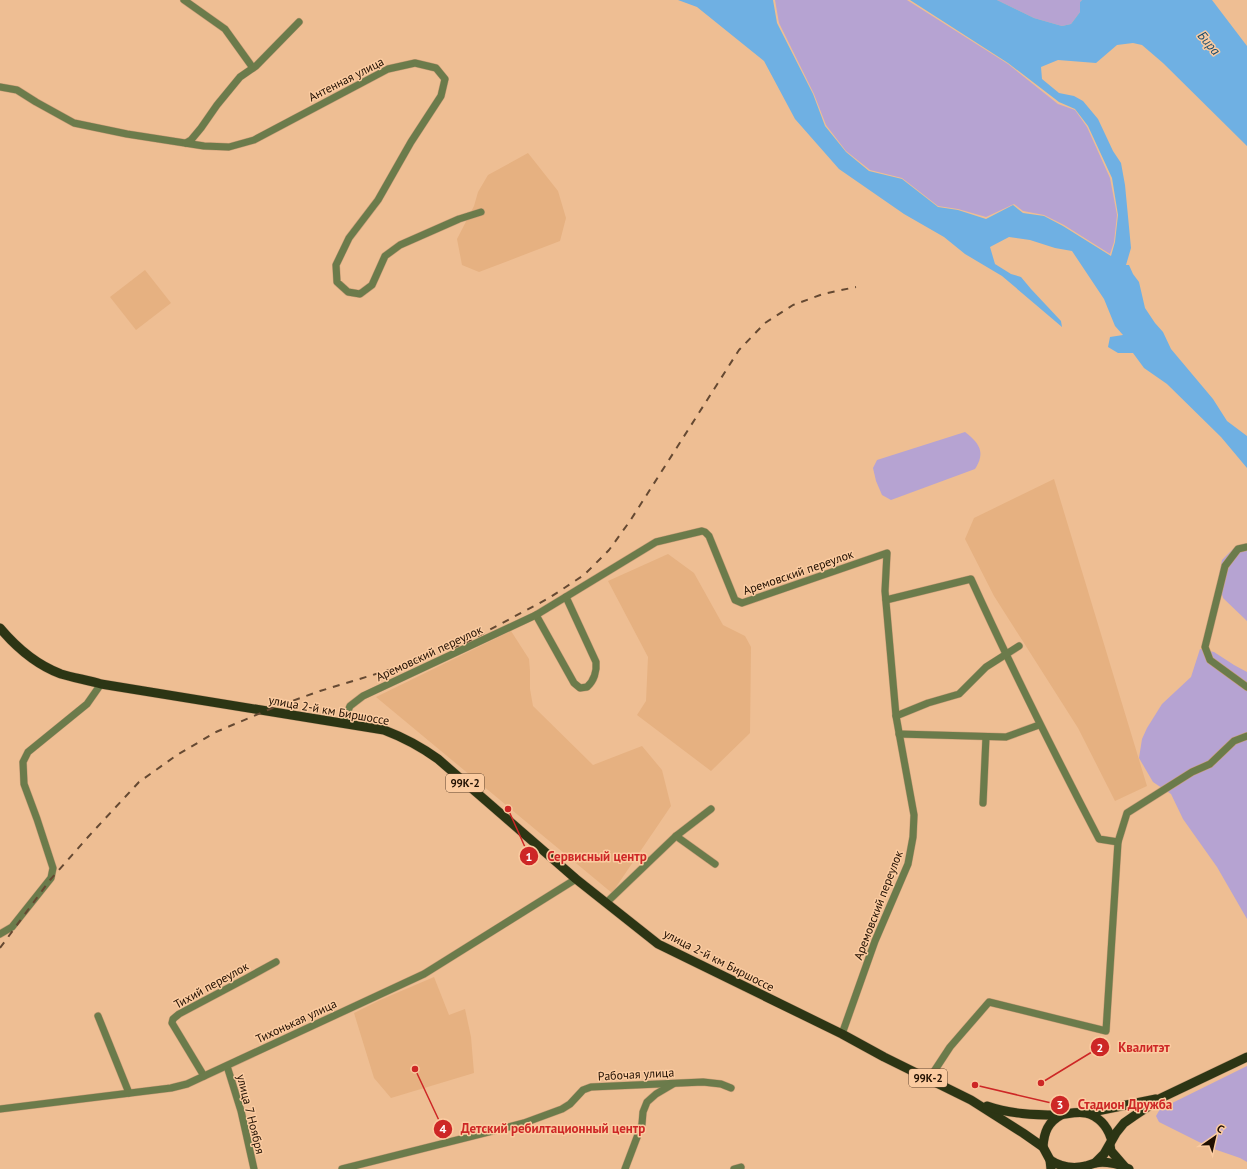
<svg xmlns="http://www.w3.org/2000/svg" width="1247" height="1169" font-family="'PT Sans',sans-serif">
	<rect width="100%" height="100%" fill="#eebe93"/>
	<g fill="#e6b181">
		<path d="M 528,153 L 558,191 L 566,218 L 560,241 L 479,272 L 462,265 L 457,239 L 474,206 L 478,192 L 488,175 Z"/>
		<path d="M 145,270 L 171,303 L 136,330 L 110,297 Z"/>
		<path d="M 1054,479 L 1147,786 L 1115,801 L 1078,728 L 994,596 L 965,539 L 974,518 Z"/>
		<path d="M 668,554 L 694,573 L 723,625 L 745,636 L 751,647 L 750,733 L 711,771 L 637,715 L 646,701 L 648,657 L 608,581 Z"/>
		<path d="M 511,631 L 529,659 L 530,671 L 530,689 L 533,706 L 593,765 L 642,746 L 662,770 L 671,806 L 612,893 L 376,697 Z"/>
		<path d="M 434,977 L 449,1015 L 465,1009 L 471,1037 L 474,1073 L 391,1098 L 374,1078 L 354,1013 L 380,1000 Z"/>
	</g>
	<g fill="#b6a3d2">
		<path d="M 775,0 L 907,0 L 1008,64 L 1058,104 L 1075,110 L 1087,127 L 1110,178 L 1117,215 L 1114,242 L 1110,254 L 1064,225 L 1044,215 L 1023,211 L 1014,204 L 986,217 L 958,209 L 938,206 L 902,178 L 870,170 L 846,151 L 826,125 L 814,94 L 779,23 Z"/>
		<path d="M 997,0 L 1082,0 L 1080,2 L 1080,12 L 1071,24 L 1062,26 L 1034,18 Z"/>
		<path d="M 965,432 C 979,443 986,452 975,469 L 891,500 L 882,495 L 876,481 L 873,468 L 877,460 Z"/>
		<path d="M 1244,544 L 1247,545 L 1247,621 L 1223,598 L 1218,580 L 1222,560 L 1234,548 Z"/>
		<path d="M 1200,649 L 1214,652 L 1234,665 L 1247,672 L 1247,919 L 1217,867 L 1183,819 L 1171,794 L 1153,782 L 1139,758 L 1142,739 L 1147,728 L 1162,704 L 1191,677 Z"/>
		<path d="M 1247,1066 L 1247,1162 L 1240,1158 L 1211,1148 L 1159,1122 L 1156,1116 L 1160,1109 Z"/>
	</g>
	<path fill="#6fb0e3" d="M 678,0 L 773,0 L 777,23 L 813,94 L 825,126 L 846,152 L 869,171 L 902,179 L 938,207 L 958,210 L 986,219 L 1013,205 L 1023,213 L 1044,216 L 1063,226 L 1111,256 L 1115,242 L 1118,215 L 1112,178 L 1088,126 L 1075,109 L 1059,102 L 1008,63 L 910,0 L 997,0 L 1034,18 L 1062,26 L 1071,24 L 1080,12 L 1080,2 L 1082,0 L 1212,0 L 1247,46 L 1247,146 L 1163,63 L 1142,45 L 1133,43 L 1117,45 L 1096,63 L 1058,60 L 1041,67 L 1042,79 L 1059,93 L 1074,96 L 1083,101 L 1098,119 L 1113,151 L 1121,163 L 1125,185 L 1131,248 L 1126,265 L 1129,265 L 1133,274 L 1139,282 L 1145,308 L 1155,323 L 1163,332 L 1171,349 L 1213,399 L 1227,421 L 1247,436 L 1247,468 L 1221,437 L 1167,384 L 1144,368 L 1133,353 L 1118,353 L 1108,347 L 1110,337 L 1123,335 L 1115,326 L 1104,299 L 1072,251 L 1055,248 L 1030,240 L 1009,237 L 990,247 L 995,264 L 1011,274 L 1021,277 L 1031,289 L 1061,321 L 1062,327 L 1002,276 L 965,254 L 944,237 L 904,214 L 839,169 L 795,119 L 764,61 L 697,7 Z"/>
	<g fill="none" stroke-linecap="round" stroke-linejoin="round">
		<defs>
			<g id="minor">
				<path d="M 184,0 L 225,29 L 253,68"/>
				<path d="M 0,87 L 17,90 L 36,102 L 74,123 L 127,134 L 204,146 L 229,147 L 254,140 L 388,69 L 415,63 L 436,68 L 445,79 L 441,96 L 411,142 L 378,200 L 349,238 L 336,265 L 337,282 L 348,292 L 360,294 L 372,285 L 385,256 L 400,245 L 459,219 L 481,212"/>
				<path d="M 186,143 L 191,140 L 201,128 L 217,105 L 240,77 L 256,66 L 299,22"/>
				<path d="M 1247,547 L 1238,549 L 1225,566 L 1205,647 L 1210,660 L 1247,687"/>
				<path d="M 886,600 L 971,579 C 1011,667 1054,753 1099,839 L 1118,842"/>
				<path d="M 536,615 L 574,683 L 580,688 L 587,687 C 594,681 597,671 596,662 L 566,597"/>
				<path d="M 896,716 L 928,703 L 959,694 L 986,667 L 1019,646"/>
				<path d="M 343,723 L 350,706 L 363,696 L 536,615 L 656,542 L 702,531 L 705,532 L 709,536 L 735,600 L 742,603 L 887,553 L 885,591 L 896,716 L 914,815 L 913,837 L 908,864 L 875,941 L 842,1034"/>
				<path d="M 899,734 L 1006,737 L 1039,725"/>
				<path d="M 983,803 L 986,737"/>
				<path d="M 676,836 L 711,809"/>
				<path d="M 606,903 L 676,836 L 715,864"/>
				<path d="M 0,934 L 12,927 L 51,878 L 53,868 L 37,819 L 24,784 L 23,762 L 28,752 L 87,704 L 101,684"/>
				<path d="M 98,1016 L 129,1093"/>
				<path d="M 227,1066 L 241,1111 L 254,1169"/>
				<path d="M 204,1076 L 172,1023 L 173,1019 L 179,1014 L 245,979 L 276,962"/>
				<path d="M 929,1079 L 950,1047 L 989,1002 L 1106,1031 L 1118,842 L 1127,813 L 1192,772 L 1210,764 L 1234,741 L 1247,736"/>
				<path d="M 0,1109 L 171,1088 L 187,1084 L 424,974 L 576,879"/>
				<path d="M 342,1169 L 524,1123 L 562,1109 L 570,1104 L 583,1090 L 591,1087 L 703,1082 L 721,1084 L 731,1088"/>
				<path d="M 625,1169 L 642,1124 L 643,1112 L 647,1102 L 656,1094 L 673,1084"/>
				<path d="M 734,1169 L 741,1167"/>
			</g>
			<g id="major">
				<path d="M 0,628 C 16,647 37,665 61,674 C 74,678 88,680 101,684 L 384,730 C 405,738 420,746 438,759 L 576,879 L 658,944 L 842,1034 L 884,1057 L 971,1100 L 1023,1133 L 1043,1147 L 1050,1160 L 1051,1169"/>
				<path d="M 987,1106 C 1010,1114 1034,1115 1058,1115 C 1068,1114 1077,1111 1086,1113 C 1100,1117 1107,1126 1111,1138"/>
				<path d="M 1087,1113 L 1156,1099"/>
				<path d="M 1110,1145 L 1111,1151 L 1124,1166"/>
				<path d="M 1043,1147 C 1044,1132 1048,1122 1061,1115"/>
				<path d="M 1050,1160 C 1062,1168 1073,1169 1086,1166 C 1089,1165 1092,1164 1095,1163 C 1106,1161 1120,1164 1129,1169"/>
				<path d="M 1095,1163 L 1104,1154 L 1116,1133 L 1124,1123 L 1134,1116 L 1161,1098 L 1247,1057"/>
			</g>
		</defs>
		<use href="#minor" stroke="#c99e79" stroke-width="8"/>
		<use href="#major" stroke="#c99e79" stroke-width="10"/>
		<use href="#minor" stroke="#6b7b4b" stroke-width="7"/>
		<use href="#major" stroke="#2c3514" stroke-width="9"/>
		<path stroke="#654932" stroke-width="2" stroke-dasharray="7 7" stroke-linecap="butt" d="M 0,948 L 50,880 L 88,837 L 139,782 L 177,755 L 216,732 L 270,709 L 320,691 L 412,663 L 465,643 L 549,598 L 584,575 L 609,550 L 630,521 L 739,350 L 765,323 L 793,305 L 823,294 L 856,287"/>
	</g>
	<g text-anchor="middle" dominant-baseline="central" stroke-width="3" stroke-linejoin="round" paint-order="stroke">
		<g fill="#fbcba0" stroke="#624731" stroke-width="1">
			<rect x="446" y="774" width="38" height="18" rx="3"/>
			<rect x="909" y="1069" width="38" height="18" rx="3"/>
		</g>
		<g font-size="11" font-weight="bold" fill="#200f01">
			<text x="465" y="783">99К-2</text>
			<text x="928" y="1078">99К-2</text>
		</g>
		<g font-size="12" fill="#200f01" stroke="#fbcba0">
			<text transform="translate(346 79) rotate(-27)">Антенная улица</text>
			<text transform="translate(798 572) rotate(-19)">Аремовский переулок</text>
			<text transform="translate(429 653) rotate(-25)">Аремовский переулок</text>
			<text transform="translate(329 710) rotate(10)">улица 2-й км Биршоссе</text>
			<text transform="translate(878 905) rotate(-69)">Аремовский переулок</text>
			<text transform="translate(719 960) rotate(27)">улица 2-й км Биршоссе</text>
			<text transform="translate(211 985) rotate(-29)">Тихий переулок</text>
			<text transform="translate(296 1021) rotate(-25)">Тихонькая улица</text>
			<text transform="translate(636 1074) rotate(-3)">Рабочая улица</text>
			<text transform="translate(251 1114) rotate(76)">улица 7 Ноября</text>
		</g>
		<g font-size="13" font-style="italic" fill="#1c4d6f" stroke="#fbcba0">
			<text transform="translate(1209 43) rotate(49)">Бира</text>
		</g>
	</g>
	<path fill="none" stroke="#cd2726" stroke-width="1.5" d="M508 809L529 856M1041 1083L1100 1047M975 1085L1060 1105M415 1069L443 1129"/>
	<g fill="#cd2726" stroke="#fbcba0" stroke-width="1.5">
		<circle cx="508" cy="809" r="4"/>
		<circle cx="1041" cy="1083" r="4"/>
		<circle cx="975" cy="1085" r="4"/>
		<circle cx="415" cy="1069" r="4"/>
		<circle cx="529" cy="856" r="10"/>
		<circle cx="1100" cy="1047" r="10"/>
		<circle cx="1060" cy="1105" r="10"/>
		<circle cx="443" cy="1129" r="10"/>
	</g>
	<g font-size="12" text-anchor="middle" font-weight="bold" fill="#fff">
		<text x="529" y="861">1</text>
		<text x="1100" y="1052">2</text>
		<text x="1060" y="1109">3</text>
		<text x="443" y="1133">4</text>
	</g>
	<g font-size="13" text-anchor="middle" font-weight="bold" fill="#cd2726" stroke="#fbcba0" stroke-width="3" stroke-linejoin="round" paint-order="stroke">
		<text x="597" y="861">Сервисный центр</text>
		<text x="1144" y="1052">Квалитэт</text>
		<text x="1125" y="1109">Стадион Дружба</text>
		<text x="553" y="1133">Детский ребилтационный центр</text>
	</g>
	<g transform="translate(1215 1137) rotate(34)" stroke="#fbcba0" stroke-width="3" paint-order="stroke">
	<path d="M0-3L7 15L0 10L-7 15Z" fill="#200f01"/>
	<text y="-6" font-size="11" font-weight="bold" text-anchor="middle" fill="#200f01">С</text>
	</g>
</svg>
